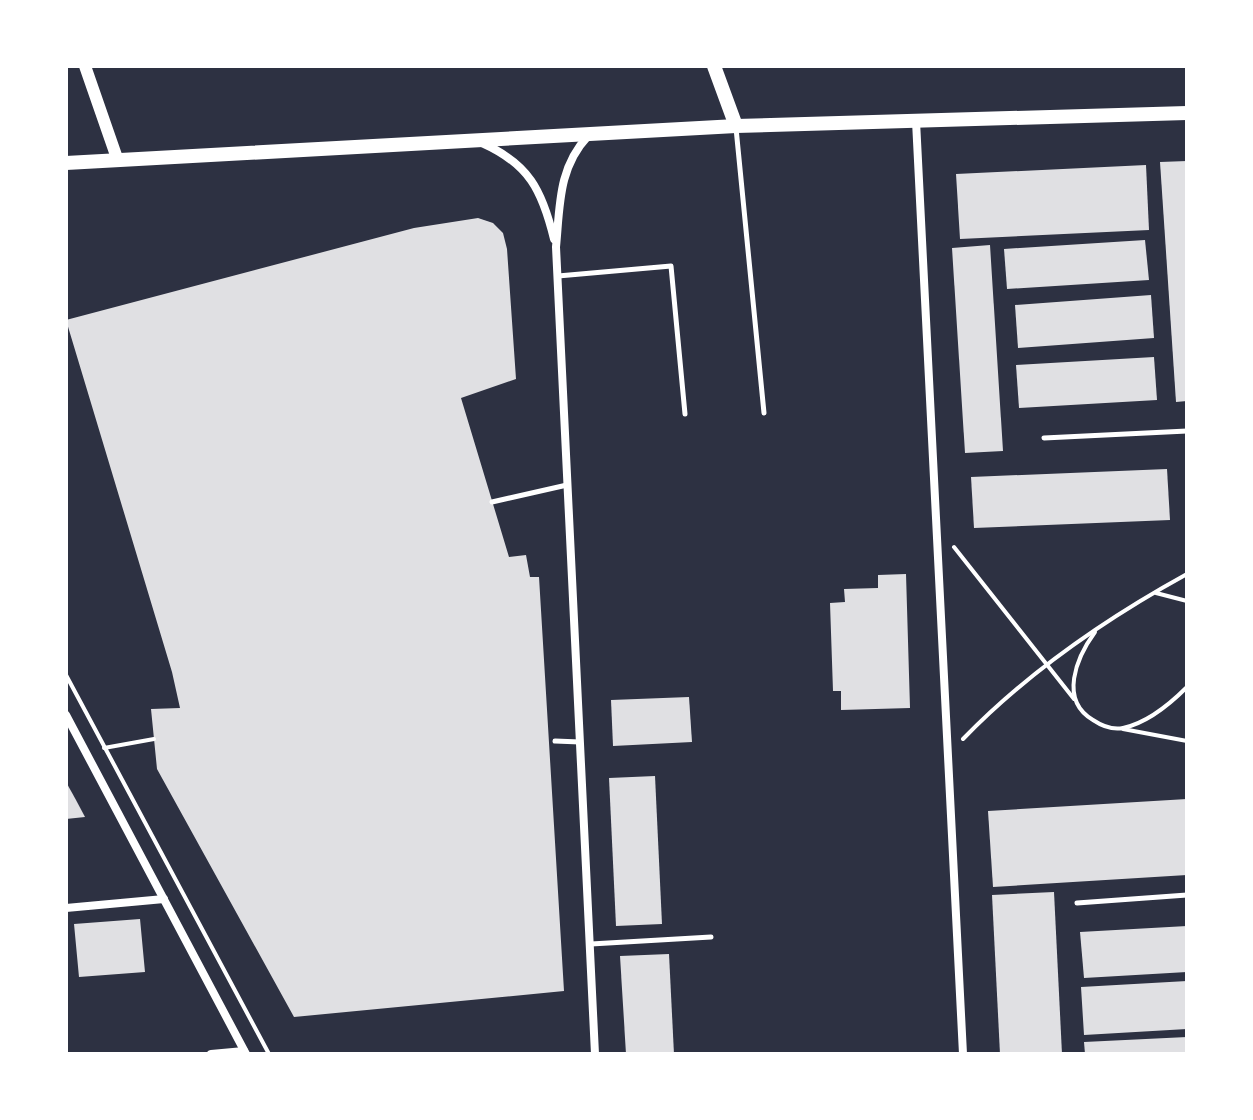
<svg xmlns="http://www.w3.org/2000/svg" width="1253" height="1120" font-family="Lora,serif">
	<rect width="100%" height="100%" fill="#2d3142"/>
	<g fill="#e0e0e3">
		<path d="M 1187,161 L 1187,401 L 1176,402 L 1160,162 Z"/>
		<path d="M 1146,165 L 1149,230 L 960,239 L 956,174 Z"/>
		<path d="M 478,218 L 493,223 L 503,233 L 507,249 L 516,379 L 461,398 L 509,557 L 526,555 L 530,577 L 539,577 L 564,991 L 294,1017 L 157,769 L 151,709 L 180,708 L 172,672 L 66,320 L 414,228 Z"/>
		<path d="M 1145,240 L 1149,280 L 1007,289 L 1004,249 Z"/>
		<path d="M 990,245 L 1003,451 L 965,453 L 952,248 Z"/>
		<path d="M 1151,295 L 1154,338 L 1018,348 L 1015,305 Z"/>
		<path d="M 1154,357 L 1157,400 L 1019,408 L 1016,365 Z"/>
		<path d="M 1167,469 L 1170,520 L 974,528 L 971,477 Z"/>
		<path d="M 906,574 L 910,708 L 841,710 L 841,691 L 833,691 L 830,603 L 845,602 L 844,589 L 878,588 L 878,575 Z"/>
		<path d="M 689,697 L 692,742 L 613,746 L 611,700 Z"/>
		<path d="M 655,776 L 662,924 L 616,926 L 609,778 Z"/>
		<path d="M 66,782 L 76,800 L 85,817 L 66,819 Z"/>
		<path d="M 1187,799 L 1187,875 L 993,887 L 988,811 Z"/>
		<path d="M 1054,892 L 1062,1054 L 1000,1054 L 992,895 Z"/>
		<path d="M 140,919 L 145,972 L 79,977 L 74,924 Z"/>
		<path d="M 1187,926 L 1187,972 L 1084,978 L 1080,932 Z"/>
		<path d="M 669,954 L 674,1054 L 626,1054 L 620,956 Z"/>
		<path d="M 1187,981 L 1187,1029 L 1084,1035 L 1081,987 Z"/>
		<path d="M 1187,1037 L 1187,1054 L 1085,1054 L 1084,1042 Z"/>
	</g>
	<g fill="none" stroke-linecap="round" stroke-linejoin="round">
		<g stroke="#fff" stroke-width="4">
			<path d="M 954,547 L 1074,699"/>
			<path d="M 1156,593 L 1187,601"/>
			<path d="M 1095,632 C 1076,658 1059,700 1093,720 C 1102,726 1113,730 1123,728 C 1147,723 1170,704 1187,687"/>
			<path d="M 66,675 L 269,1054"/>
			<path d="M 1123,729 L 1187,741"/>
			<path d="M 963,739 C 1027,673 1107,618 1187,574"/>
			<path d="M 104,748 L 154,739"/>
		</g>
		<g stroke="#fff" stroke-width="5">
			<path d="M 736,128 L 764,413"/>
			<path d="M 558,276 L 671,266 L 685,414"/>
			<path d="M 1044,438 L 1187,431"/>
			<path d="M 492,502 L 567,485"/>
			<path d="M 555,741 L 580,742"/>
			<path d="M 1077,903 L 1187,895"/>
			<path d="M 591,944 L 711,937"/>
		</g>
		<g stroke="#fff" stroke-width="8">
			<path d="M 916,121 L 963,1054"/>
			<path d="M 588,136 C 558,168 560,206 556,247 L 595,1054"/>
			<path d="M 482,143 C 529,164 542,190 554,239"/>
			<path d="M 66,715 L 246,1054"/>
			<path d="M 66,908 L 164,899"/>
			<path d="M 211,1054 L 244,1051"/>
		</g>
		<path stroke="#fff" stroke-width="12" d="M 85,66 L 118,161"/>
		<g stroke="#fff" stroke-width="14">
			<path d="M 714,66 L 736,126"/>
			<path d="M 66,163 L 736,126 L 1187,113"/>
		</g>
	</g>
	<rect width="1253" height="1120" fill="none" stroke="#ffffff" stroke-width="136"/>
</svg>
